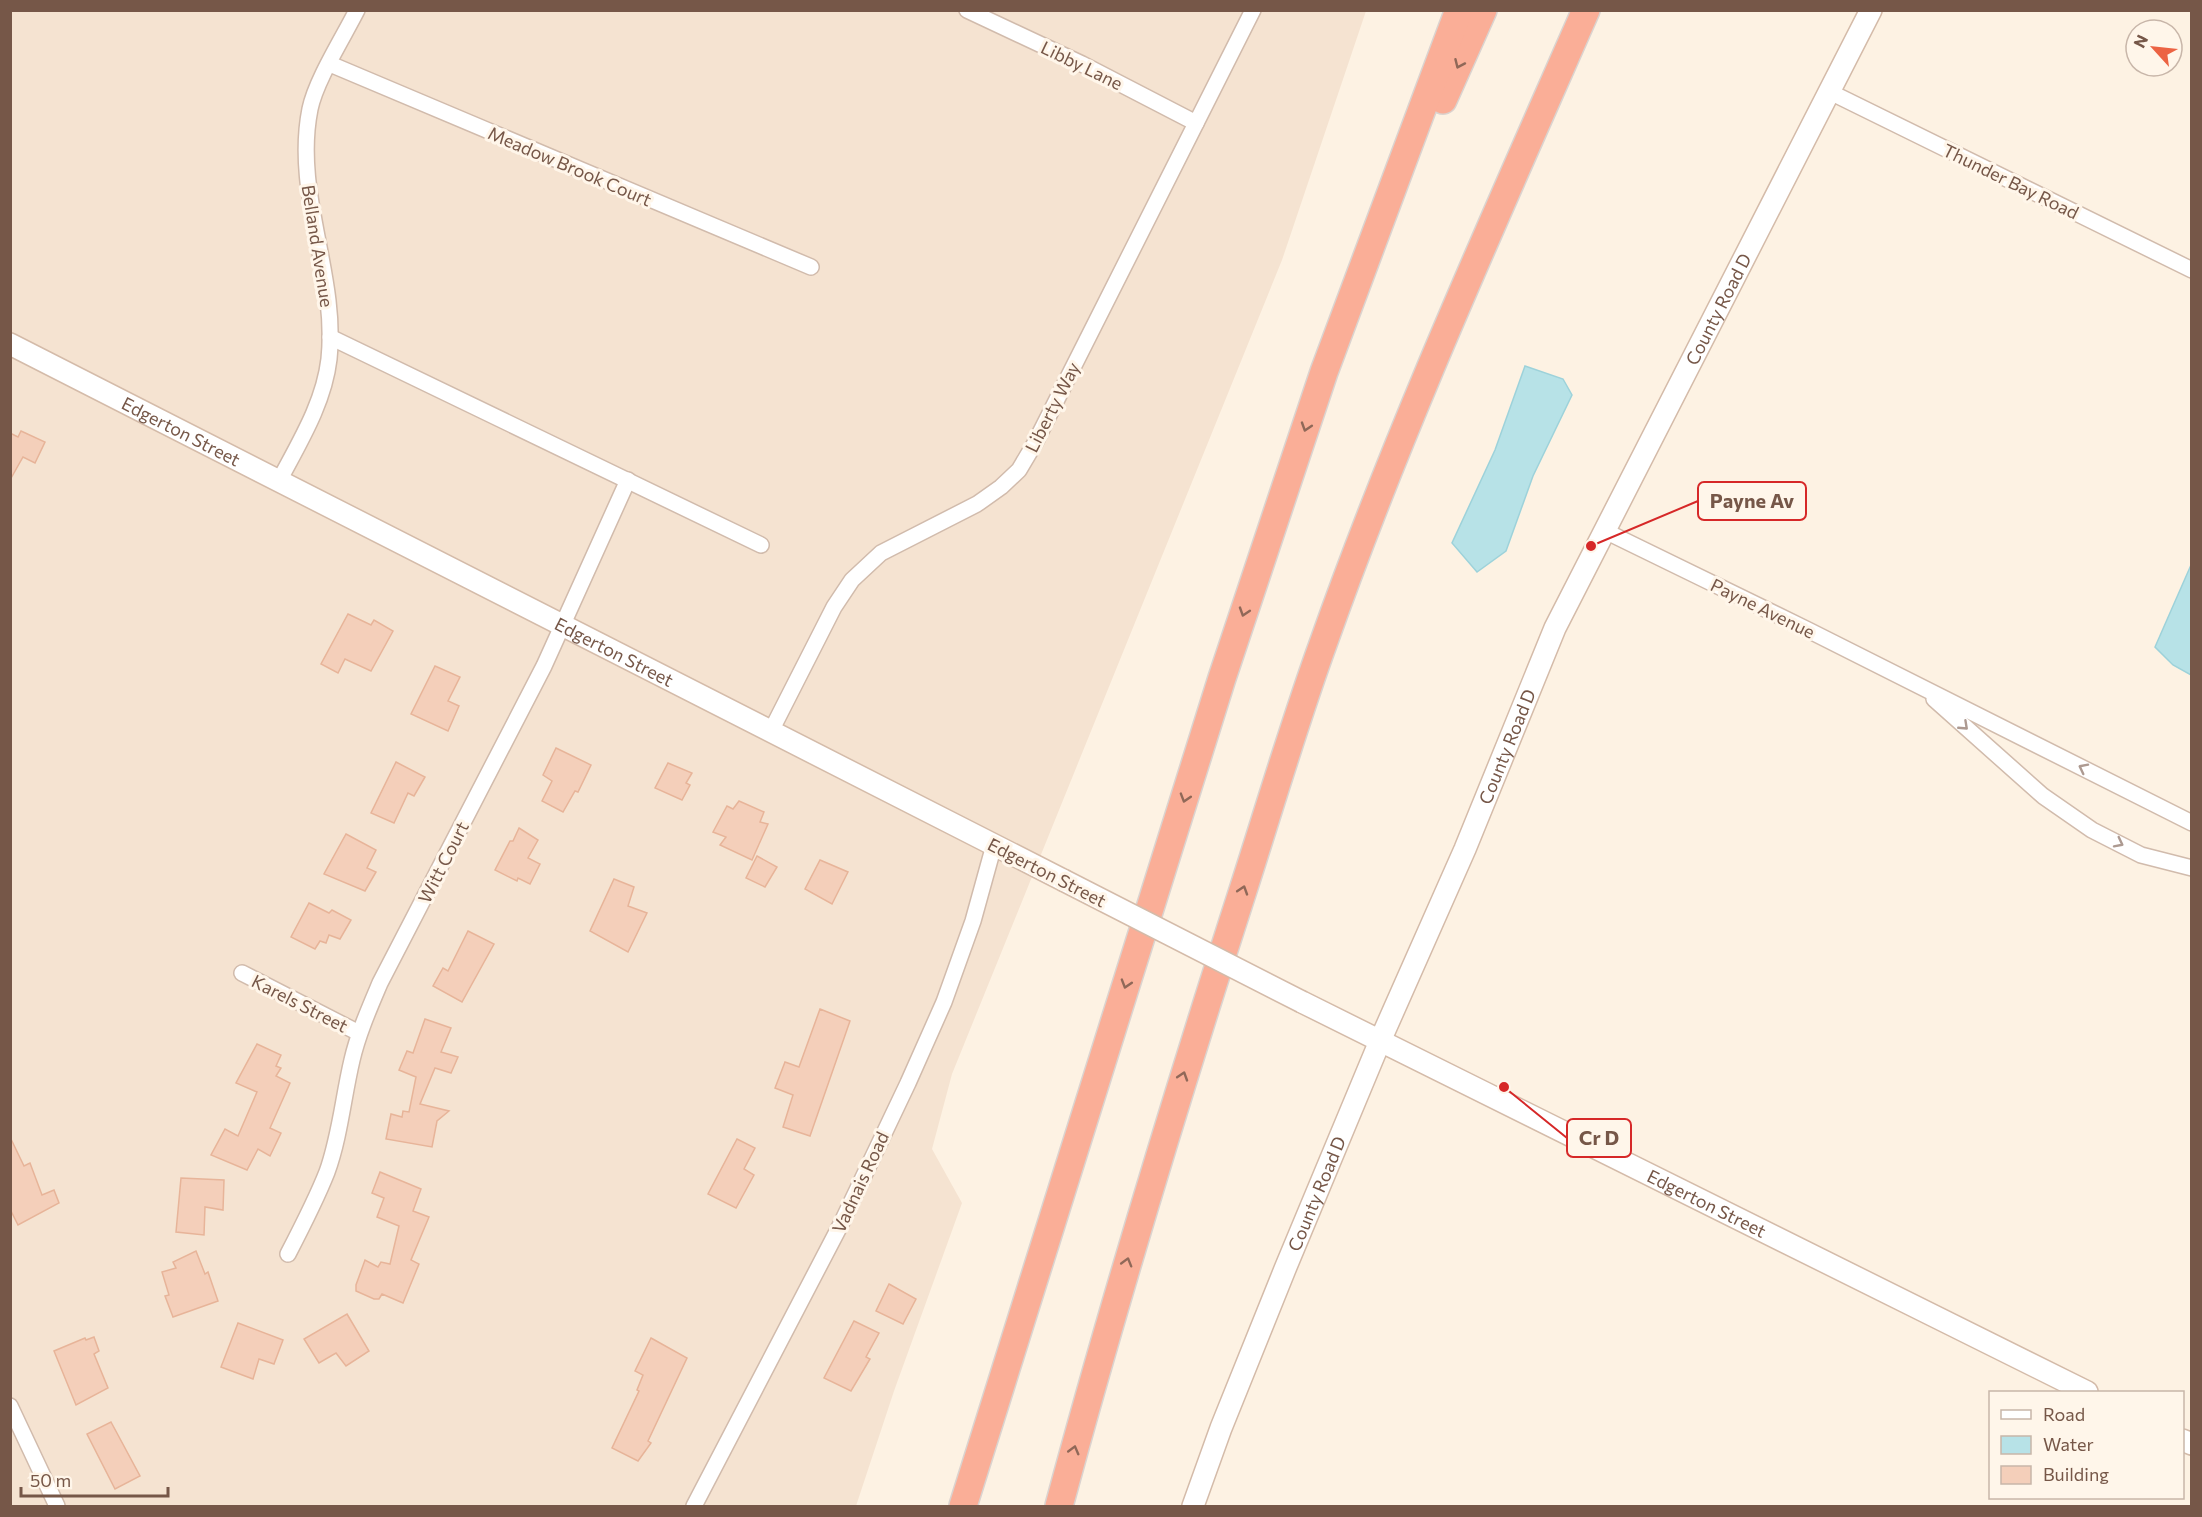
<svg xmlns="http://www.w3.org/2000/svg" width="2202" height="1517" font-family="Commissioner,sans-serif">
	<rect width="100%" height="100%" fill="#fdf2e3"/>
	<path fill="#f5e3d1" d="M 10,11 L 1366,11 L 1282,260 L 952,1074 L 932,1149 L 962,1203 L 894,1391 L 856,1506 L 11,1506 Z"/>
	<g fill="#b7e2e7" stroke="#9dd2da" stroke-width="1.5">
		<path d="M 1525,366 L 1563,379 L 1572,395 L 1533,476 L 1506,551 L 1477,572 L 1452,543 L 1495,450 Z"/>
		<path d="M 2191,565 L 2191,675 L 2173,665 L 2155,647 Z"/>
	</g>
	<g fill="#f4cfba" stroke="#e7b499" stroke-width="1.5">
		<path d="M 21,431 L 45,442 L 35,463 L 23,457 L 10,480 L 10,433 L 18,437 Z"/>
		<path d="M 348,614 L 371,625 L 374,620 L 393,631 L 371,671 L 345,659 L 338,673 L 321,664 Z"/>
		<path d="M 435,666 L 460,677 L 448,701 L 459,706 L 448,731 L 411,714 Z"/>
		<path d="M 556,748 L 591,765 L 578,792 L 575,791 L 563,812 L 542,801 L 552,781 L 543,775 Z"/>
		<path d="M 396,762 L 425,777 L 414,796 L 408,793 L 394,823 L 371,813 Z"/>
		<path d="M 668,763 L 692,773 L 686,783 L 690,785 L 682,800 L 655,788 Z"/>
		<path d="M 739,801 L 764,812 L 760,822 L 768,824 L 752,860 L 720,845 L 726,837 L 713,832 L 727,806 L 733,809 Z"/>
		<path d="M 519,828 L 538,840 L 528,858 L 540,864 L 530,884 L 518,878 L 517,881 L 495,870 L 510,841 L 513,841 Z"/>
		<path d="M 346,834 L 376,850 L 367,868 L 376,872 L 365,891 L 324,874 Z"/>
		<path d="M 757,856 L 777,867 L 765,887 L 746,878 Z"/>
		<path d="M 820,860 L 848,872 L 832,904 L 805,889 Z"/>
		<path d="M 614,879 L 634,887 L 628,906 L 647,913 L 628,952 L 590,931 Z"/>
		<path d="M 309,903 L 329,913 L 332,910 L 351,920 L 340,939 L 329,935 L 326,943 L 320,941 L 315,949 L 291,937 Z"/>
		<path d="M 468,931 L 494,944 L 462,1002 L 433,986 L 443,968 L 448,971 Z"/>
		<path d="M 820,1009 L 850,1021 L 810,1136 L 783,1127 L 793,1095 L 775,1088 L 785,1062 L 799,1067 Z"/>
		<path d="M 425,1019 L 451,1028 L 441,1052 L 458,1057 L 451,1073 L 435,1068 L 420,1104 L 449,1111 L 437,1121 L 432,1147 L 386,1139 L 391,1114 L 402,1117 L 403,1111 L 409,1112 L 416,1077 L 399,1070 L 407,1051 L 413,1053 Z"/>
		<path d="M 257,1044 L 281,1055 L 276,1066 L 281,1068 L 276,1076 L 290,1083 L 270,1128 L 281,1133 L 270,1156 L 258,1149 L 247,1170 L 211,1155 L 225,1129 L 238,1136 L 257,1092 L 236,1083 Z"/>
		<path d="M 10,1137 L 24,1166 L 30,1163 L 42,1195 L 54,1190 L 59,1203 L 18,1225 L 10,1209 Z"/>
		<path d="M 737,1139 L 755,1148 L 744,1169 L 754,1175 L 736,1208 L 708,1194 Z"/>
		<path d="M 380,1172 L 421,1189 L 413,1211 L 429,1217 L 411,1260 L 419,1264 L 403,1303 L 382,1294 L 379,1299 L 374,1299 L 356,1291 L 356,1285 L 365,1260 L 378,1267 L 381,1262 L 390,1264 L 399,1226 L 377,1217 L 384,1198 L 372,1193 Z"/>
		<path d="M 181,1178 L 224,1180 L 223,1210 L 205,1207 L 204,1235 L 176,1232 Z"/>
		<path d="M 196,1251 L 205,1274 L 208,1272 L 218,1301 L 173,1317 L 165,1296 L 169,1295 L 162,1272 L 176,1268 L 173,1262 Z"/>
		<path d="M 889,1284 L 916,1299 L 903,1324 L 876,1311 Z"/>
		<path d="M 347,1314 L 369,1351 L 346,1366 L 336,1353 L 319,1363 L 304,1339 Z"/>
		<path d="M 854,1321 L 879,1333 L 866,1357 L 870,1359 L 851,1391 L 824,1378 Z"/>
		<path d="M 238,1323 L 283,1340 L 274,1364 L 259,1359 L 253,1379 L 221,1367 Z"/>
		<path d="M 94,1337 L 99,1351 L 94,1354 L 108,1388 L 76,1405 L 54,1351 L 85,1338 L 86,1340 Z"/>
		<path d="M 651,1338 L 687,1358 L 648,1441 L 651,1443 L 638,1461 L 612,1448 L 639,1391 L 637,1390 L 643,1375 L 635,1371 Z"/>
		<path d="M 111,1422 L 140,1476 L 115,1489 L 87,1434 Z"/>
	</g>
	<g fill="none" stroke-linecap="round" stroke-linejoin="round">
		<defs>
			<g id="street">
				<path d="M 967,10 L 1082,64 L 1196,123"/>
				<path d="M 330,64 L 811,267"/>
				<path d="M 1830,92 L 2192,270"/>
				<path d="M 330,337 L 761,545"/>
				<path d="M 279,481 C 299,443 324,403 329,359 C 338,274 293,194 310,109 C 316,80 343,38 357,10"/>
				<path d="M 1605,531 L 1808,630 L 2192,823"/>
				<path d="M 1934,699 L 2043,796 L 2092,830 L 2141,855 L 2192,868"/>
				<path d="M 771,731 L 834,607 L 852,580 L 881,553 L 977,504 L 1001,487 L 1019,470 L 1035,443 L 1253,10"/>
				<path d="M 242,973 L 359,1033"/>
				<path d="M 288,1254 C 302,1227 316,1200 327,1172 C 340,1136 343,1098 352,1060 C 358,1034 369,1009 380,983 L 544,666 L 628,480"/>
				<path d="M 10,1406 L 57,1506"/>
				<path d="M 694,1506 L 841,1224 L 908,1083 L 944,1002 L 973,921 L 994,845"/>
			</g>
			<g id="secondary">
				<path id="s1" d="M 10,344 L 1063,880"/>
				<path id="s2" d="M 1302,1002 L 2087,1392"/>
				<path d="M 2182,1440 L 2192,1444"/>
				<path id="s3" d="M 1193,1506 L 1221,1428 L 1285,1269 L 1380,1041 L 1465,849 L 1555,628 L 1871,10"/>
			</g>
			<g id="highway">
				<path d="M 1443,100 L 1483,10"/>
				<path d="M 963,1506 L 1222,678 L 1324,372 L 1459,10"/>
				<path d="M 1059,1506 C 1115,1298 1178,1092 1244,887 C 1270,806 1294,724 1323,644 C 1399,429 1494,220 1586,10"/>
			</g>
		</defs>
		<use href="#street" stroke="#d1bbac" stroke-width="18"/>
		<use href="#secondary" stroke="#d4bba9" stroke-width="24"/>
		<use href="#highway" stroke="#dbd3cf" stroke-width="30"/>
		<use href="#street" stroke="#fff" stroke-width="15"/>
		<use href="#secondary" stroke="#fff" stroke-width="21"/>
		<use href="#highway" stroke="#faae97" stroke-width="27"/>
		<defs>
			<path id="secondary-bridge" d="M 1063,880 L 1302,1002"/>
		</defs>
		<use href="#secondary-bridge" stroke="#d4bba9" stroke-width="24" stroke-linecap="butt"/>
		<use href="#secondary-bridge" stroke="#fff" stroke-width="21"/>
	</g>
	<defs><path id="oneway-chevron" d="M-2-3.5L2.5 0L-2 3.5" fill="none" stroke-width="1.6" stroke-linecap="round" stroke-linejoin="round" transform="scale(1.5)"/></defs>
	<g stroke="#906858">
		<use href="#oneway-chevron" transform="translate(1459 64) rotate(114)"/>
		<use href="#oneway-chevron" transform="translate(1306 427) rotate(108)"/>
		<use href="#oneway-chevron" transform="translate(1244 612) rotate(108)"/>
		<use href="#oneway-chevron" transform="translate(1185 798) rotate(107)"/>
		<use href="#oneway-chevron" transform="translate(1243 890) rotate(-72)"/>
		<use href="#oneway-chevron" transform="translate(1126 984) rotate(107)"/>
		<use href="#oneway-chevron" transform="translate(1183 1076) rotate(-72)"/>
		<use href="#oneway-chevron" transform="translate(1127 1262) rotate(-74)"/>
		<use href="#oneway-chevron" transform="translate(1074 1450) rotate(-75)"/>
	</g>
	<g stroke="#ad9a91">
		<use href="#oneway-chevron" transform="translate(1964 726) rotate(43)"/>
		<use href="#oneway-chevron" transform="translate(2083 768) rotate(-153)"/>
		<use href="#oneway-chevron" transform="translate(2119 843) rotate(27)"/>
	</g>
	<g text-anchor="middle" dominant-baseline="central" stroke-width="6" stroke-linejoin="round" paint-order="stroke">
		<g font-size="18" fill="#765748" stroke="#fff6ea">
			<text transform="translate(1082 65) rotate(26)">Libby Lane</text>
			<text transform="translate(570 166) rotate(23)">Meadow Brook Court</text>
			<text transform="translate(2011 181) rotate(26)">Thunder Bay Road</text>
			<text transform="translate(318 246) rotate(81)">Belland Avenue</text>
			<text stroke="none"><textPath href="#s3" startOffset="1308">County Road D</textPath></text>
			<text transform="translate(1052 407) rotate(-63)">Liberty Way</text>
			<text stroke="none"><textPath href="#s1" startOffset="192">Edgerton Street</textPath></text>
			<text transform="translate(1763 608) rotate(26)">Payne Avenue</text>
			<text stroke="none"><textPath href="#s1" startOffset="678">Edgerton Street</textPath></text>
			<text stroke="none"><textPath href="#s3" startOffset="822">County Road D</textPath></text>
			<text transform="translate(443 862) rotate(-63)">Witt Court</text>
			<text transform="translate(1047 872) rotate(27)">Edgerton Street</text>
			<text transform="translate(300 1003) rotate(27)">Karels Street</text>
			<text transform="translate(860 1182) rotate(-65)">Vadnais Road</text>
			<text stroke="none"><textPath href="#s3" startOffset="336">County Road D</textPath></text>
			<text stroke="none"><textPath href="#s2" startOffset="452">Edgerton Street</textPath></text>
		</g>
	</g>
	<path fill="none" stroke="#d62828" stroke-width="2" d="M1591 546L1698 501M1504 1087L1567 1138"/>
	<g fill="#d62828" stroke="#fff6ea" stroke-width="2">
		<circle cx="1591" cy="546" r="6"/>
		<circle cx="1504" cy="1087" r="6"/>
	</g>
	<g fill="#fff6ea" stroke="#d62828" stroke-width="2">
		<rect x="1698" y="482" width="108" height="38" rx="6"/>
		<rect x="1567" y="1119" width="64" height="38" rx="6"/>
	</g>
	<g font-size="20" text-anchor="middle" font-weight="bold" fill="#765748">
		<text x="1752" y="508">Payne Av</text>
		<text x="1599" y="1145">Cr D</text>
	</g>
	<rect width="2202" height="1517" fill="none" stroke="#765748" stroke-width="24"/>
	<rect x="1989" y="1391" width="195" height="108" fill="#fff6ea" stroke="#c8b6a9" stroke-width="1.5"/>
	<rect x="2001" y="1410" width="30" height="9" fill="#ffffff" stroke="#c8b6a9" stroke-width="1.5"/>
	<text x="2043" y="1421" font-size="18" fill="#765748">Road</text>
	<rect x="2001" y="1436" width="30" height="18" fill="#b7e2e7" stroke="#c8b6a9" stroke-width="1.5"/>
	<text x="2043" y="1451" font-size="18" fill="#765748">Water</text>
	<rect x="2001" y="1466" width="30" height="18" fill="#f4cfba" stroke="#c8b6a9" stroke-width="1.5"/>
	<text x="2043" y="1481" font-size="18" fill="#765748">Building</text>
	<g transform="translate(2154 48) rotate(297)"><circle r="28" fill="#fff6ea" stroke="#c8b6a9" stroke-width="1.5"/>
	<path d="M0-4.5L10 22L0 15L-10 22Z" fill="#ec6343"/>
	<text y="-9" font-size="16" font-weight="bold" text-anchor="middle" fill="#765748">N</text>
	</g>
	<path d="M21 1487v9h147v-9" fill="none" stroke="#765748" stroke-width="3"/>
	<text x="30" y="1487" font-size="18" fill="#765748" stroke="#fff6ea" stroke-width="4.5" paint-order="stroke">50 m</text>
</svg>
